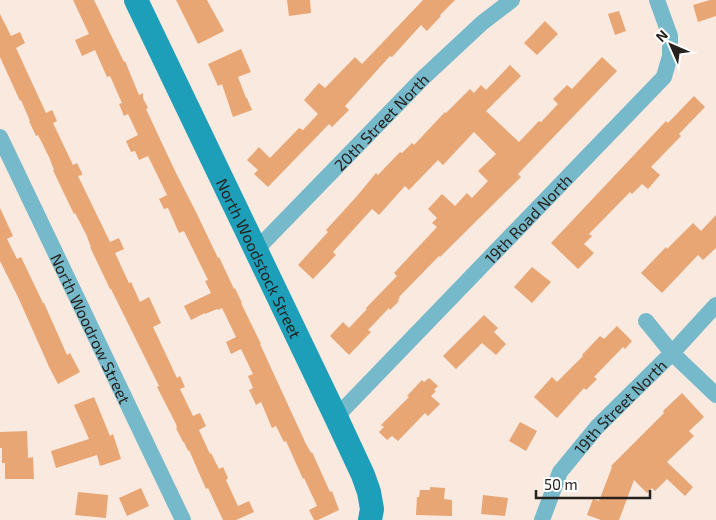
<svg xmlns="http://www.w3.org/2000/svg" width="716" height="520" font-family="'Exo 2',sans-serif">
	<rect width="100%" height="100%" fill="#f9e9df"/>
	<g fill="#e8a675">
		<path d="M 73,0 L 94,0 L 124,62 L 125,61 L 139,95 L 143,93 L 143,98 L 148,108 L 146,109 L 175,171 L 196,212 L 218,258 L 219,257 L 234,289 L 235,288 L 242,303 L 241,303 L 261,344 L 260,344 L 306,444 L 311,453 L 312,452 L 330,492 L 332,491 L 339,510 L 318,520 L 314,520 L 309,510 L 317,506 L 304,478 L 303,479 L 286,441 L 284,442 L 276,426 L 272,428 L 261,402 L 256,405 L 249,390 L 253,388 L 248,376 L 253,374 L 241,349 L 231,354 L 226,342 L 236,337 L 222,308 L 218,310 L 217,309 L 205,314 L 205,313 L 191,320 L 184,306 L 211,293 L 205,281 L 208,280 L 184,231 L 179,233 L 168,208 L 164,209 L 159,199 L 167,195 L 148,156 L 139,160 L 135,151 L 131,152 L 126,141 L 138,135 L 128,114 L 124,116 L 119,104 L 122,103 L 110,76 L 107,77 L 95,50 L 82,56 L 75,40 L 89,34 Z"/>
		<path d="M 176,0 L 207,0 L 224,31 L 198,44 Z"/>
		<path d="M 287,0 L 310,0 L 311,13 L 289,16 Z"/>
		<path d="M 423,0 L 455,0 L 440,15 L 441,16 L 427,31 L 421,25 L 392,57 L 390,56 L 345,106 L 349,110 L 332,127 L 329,124 L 268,187 L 254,174 L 258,170 L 247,160 L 259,147 L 270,158 L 299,128 L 303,130 L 318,114 L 304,100 L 319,83 L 325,88 L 355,57 L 362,64 Z"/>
		<path d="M 710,0 L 716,0 L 716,16 L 698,22 L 693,5 Z"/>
		<path d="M 619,11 L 626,31 L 615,35 L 608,14 Z"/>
		<path d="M 0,14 L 11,36 L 20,32 L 25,43 L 16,48 L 46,113 L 52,110 L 57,121 L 53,123 L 73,165 L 77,163 L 82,173 L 82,175 L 78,176 L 110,242 L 119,238 L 124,249 L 115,253 L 129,283 L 131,282 L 140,302 L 149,297 L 161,323 L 153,327 L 177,378 L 180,376 L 185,387 L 180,389 L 193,416 L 200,413 L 206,426 L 199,430 L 210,454 L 211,453 L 219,469 L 223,467 L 228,478 L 226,480 L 238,506 L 249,501 L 254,512 L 236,520 L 223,520 L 208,488 L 206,489 L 189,450 L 188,451 L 184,442 L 183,442 L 176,428 L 177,428 L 176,424 L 157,387 L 159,386 L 111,289 L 110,289 L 90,247 L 91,247 L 86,234 L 75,213 L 74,214 L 60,185 L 53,170 L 54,170 L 49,157 L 38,135 L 36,136 L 29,121 L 30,121 L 21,100 L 20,101 L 0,57 Z"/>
		<path d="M 545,21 L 558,34 L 537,55 L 524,43 Z"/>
		<path d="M 241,49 L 251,72 L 238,77 L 246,98 L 247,98 L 252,110 L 233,117 L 222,84 L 218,86 L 208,64 Z"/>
		<path d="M 602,57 L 617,71 L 518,174 L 521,177 L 440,257 L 439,256 L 399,297 L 400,297 L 398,300 L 399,301 L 390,310 L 389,308 L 368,330 L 371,332 L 349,355 L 330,336 L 343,322 L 349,328 L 367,309 L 366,308 L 397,276 L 394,273 L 437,227 L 432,223 L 437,218 L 428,209 L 442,194 L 455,206 L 467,193 L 472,198 L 488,181 L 478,171 L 496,154 L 474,132 L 443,165 L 438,160 L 409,190 L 405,186 L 379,215 L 372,209 L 333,252 L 336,255 L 313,279 L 298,265 L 328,232 L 326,230 L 357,196 L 376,173 L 378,175 L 400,152 L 402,153 L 412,143 L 414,145 L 445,112 L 446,113 L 470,89 L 474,93 L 481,85 L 486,90 L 510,65 L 521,76 L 486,111 L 519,142 L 539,121 L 541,122 L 558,104 L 553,99 L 567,85 L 572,89 Z"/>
		<path d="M 694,96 L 705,107 L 679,134 L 681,136 L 651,167 L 660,175 L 648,189 L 642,184 L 632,194 L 630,192 L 589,234 L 592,236 L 584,244 L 594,253 L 578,269 L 551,243 L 666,121 L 668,123 Z"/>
		<path d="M 0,208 L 13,236 L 7,239 L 17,259 L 21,257 L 43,303 L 44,303 L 67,355 L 70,353 L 80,372 L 58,384 L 50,369 L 18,297 L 0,261 Z"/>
		<path d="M 716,215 L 716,248 L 703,260 L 698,255 L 662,293 L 641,273 L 666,247 L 667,249 L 693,223 L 701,231 Z"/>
		<path d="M 532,267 L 551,282 L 532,303 L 514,287 Z"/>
		<path d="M 484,315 L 498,328 L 494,332 L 506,344 L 496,355 L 482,343 L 456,369 L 443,356 Z"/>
		<path d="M 617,326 L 632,341 L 625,349 L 623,347 L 594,377 L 597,379 L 586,390 L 584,388 L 557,418 L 534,397 L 552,377 L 557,382 L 583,356 L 582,355 L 600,336 L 604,339 Z"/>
		<path d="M 429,378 L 438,386 L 434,390 L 436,391 L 431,396 L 440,404 L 428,416 L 425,413 L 398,441 L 392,436 L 387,440 L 379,432 L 384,427 L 381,425 L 409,397 L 407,396 L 422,380 L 424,382 Z"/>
		<path d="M 682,393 L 704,417 L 689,431 L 694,436 L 667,462 L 693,487 L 685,496 L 667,479 L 655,491 L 652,488 L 647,493 L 634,480 L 619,520 L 601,520 L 587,515 L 593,499 L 599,501 L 612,467 L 611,466 L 664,413 L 663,411 Z"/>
		<path d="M 94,397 L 110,436 L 113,434 L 121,459 L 100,466 L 97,455 L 56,468 L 51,451 L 89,439 L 74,405 Z"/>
		<path d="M 520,422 L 537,431 L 526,451 L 509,441 Z"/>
		<path d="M 27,431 L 28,458 L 33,457 L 34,479 L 5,479 L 5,463 L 2,463 L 2,448 L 0,448 L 0,432 Z"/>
		<path d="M 430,487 L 445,488 L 444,499 L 452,500 L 452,516 L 416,515 L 417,497 L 419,497 L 420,490 L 430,490 Z"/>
		<path d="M 141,488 L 149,506 L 127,516 L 119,498 Z"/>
		<path d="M 78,492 L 108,495 L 106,518 L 75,515 Z"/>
		<path d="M 483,495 L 508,498 L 505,516 L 481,514 Z"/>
	</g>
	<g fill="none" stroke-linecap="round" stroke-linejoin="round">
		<g stroke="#76b9cb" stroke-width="16">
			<path id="s1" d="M 0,137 L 183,520"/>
			<path id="s2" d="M 256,250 L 423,78 L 482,23 L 512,0"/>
			<path d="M 646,321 L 672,353 L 716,395"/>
			<path id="s3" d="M 336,417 L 664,77 L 670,56 L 670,36 L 657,0"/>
			<path id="s4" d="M 542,520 L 560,472 L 597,427 L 672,353 L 716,305"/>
		</g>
		<path stroke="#1d9fb9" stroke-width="24" id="s5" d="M 136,0 L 336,417 L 363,475 L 369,492 L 372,509 L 370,520"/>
	</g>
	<g text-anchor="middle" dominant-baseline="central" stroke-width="5" stroke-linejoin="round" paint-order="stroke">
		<g font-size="16" fill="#27211d" stroke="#fff">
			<text stroke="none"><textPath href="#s2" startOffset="179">20th Street North</textPath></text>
			<text stroke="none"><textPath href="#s3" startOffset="276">19th Road North</textPath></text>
			<text stroke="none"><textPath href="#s5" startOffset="286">North Woodstock Street</textPath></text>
			<text stroke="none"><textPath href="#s1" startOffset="212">North Woodrow Street</textPath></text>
			<text stroke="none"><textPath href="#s4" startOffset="140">19th Street North</textPath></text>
		</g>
	</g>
	<g transform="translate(671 45) rotate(315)" stroke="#ffffff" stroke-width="4" paint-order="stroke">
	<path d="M0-4L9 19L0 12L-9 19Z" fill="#27211d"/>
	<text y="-8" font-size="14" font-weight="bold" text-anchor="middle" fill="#27211d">N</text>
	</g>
	<path d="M536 490v8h114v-8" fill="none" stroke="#27211d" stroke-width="2.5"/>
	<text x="544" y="490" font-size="15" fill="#27211d" stroke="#ffffff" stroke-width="4" paint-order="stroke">50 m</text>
</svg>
